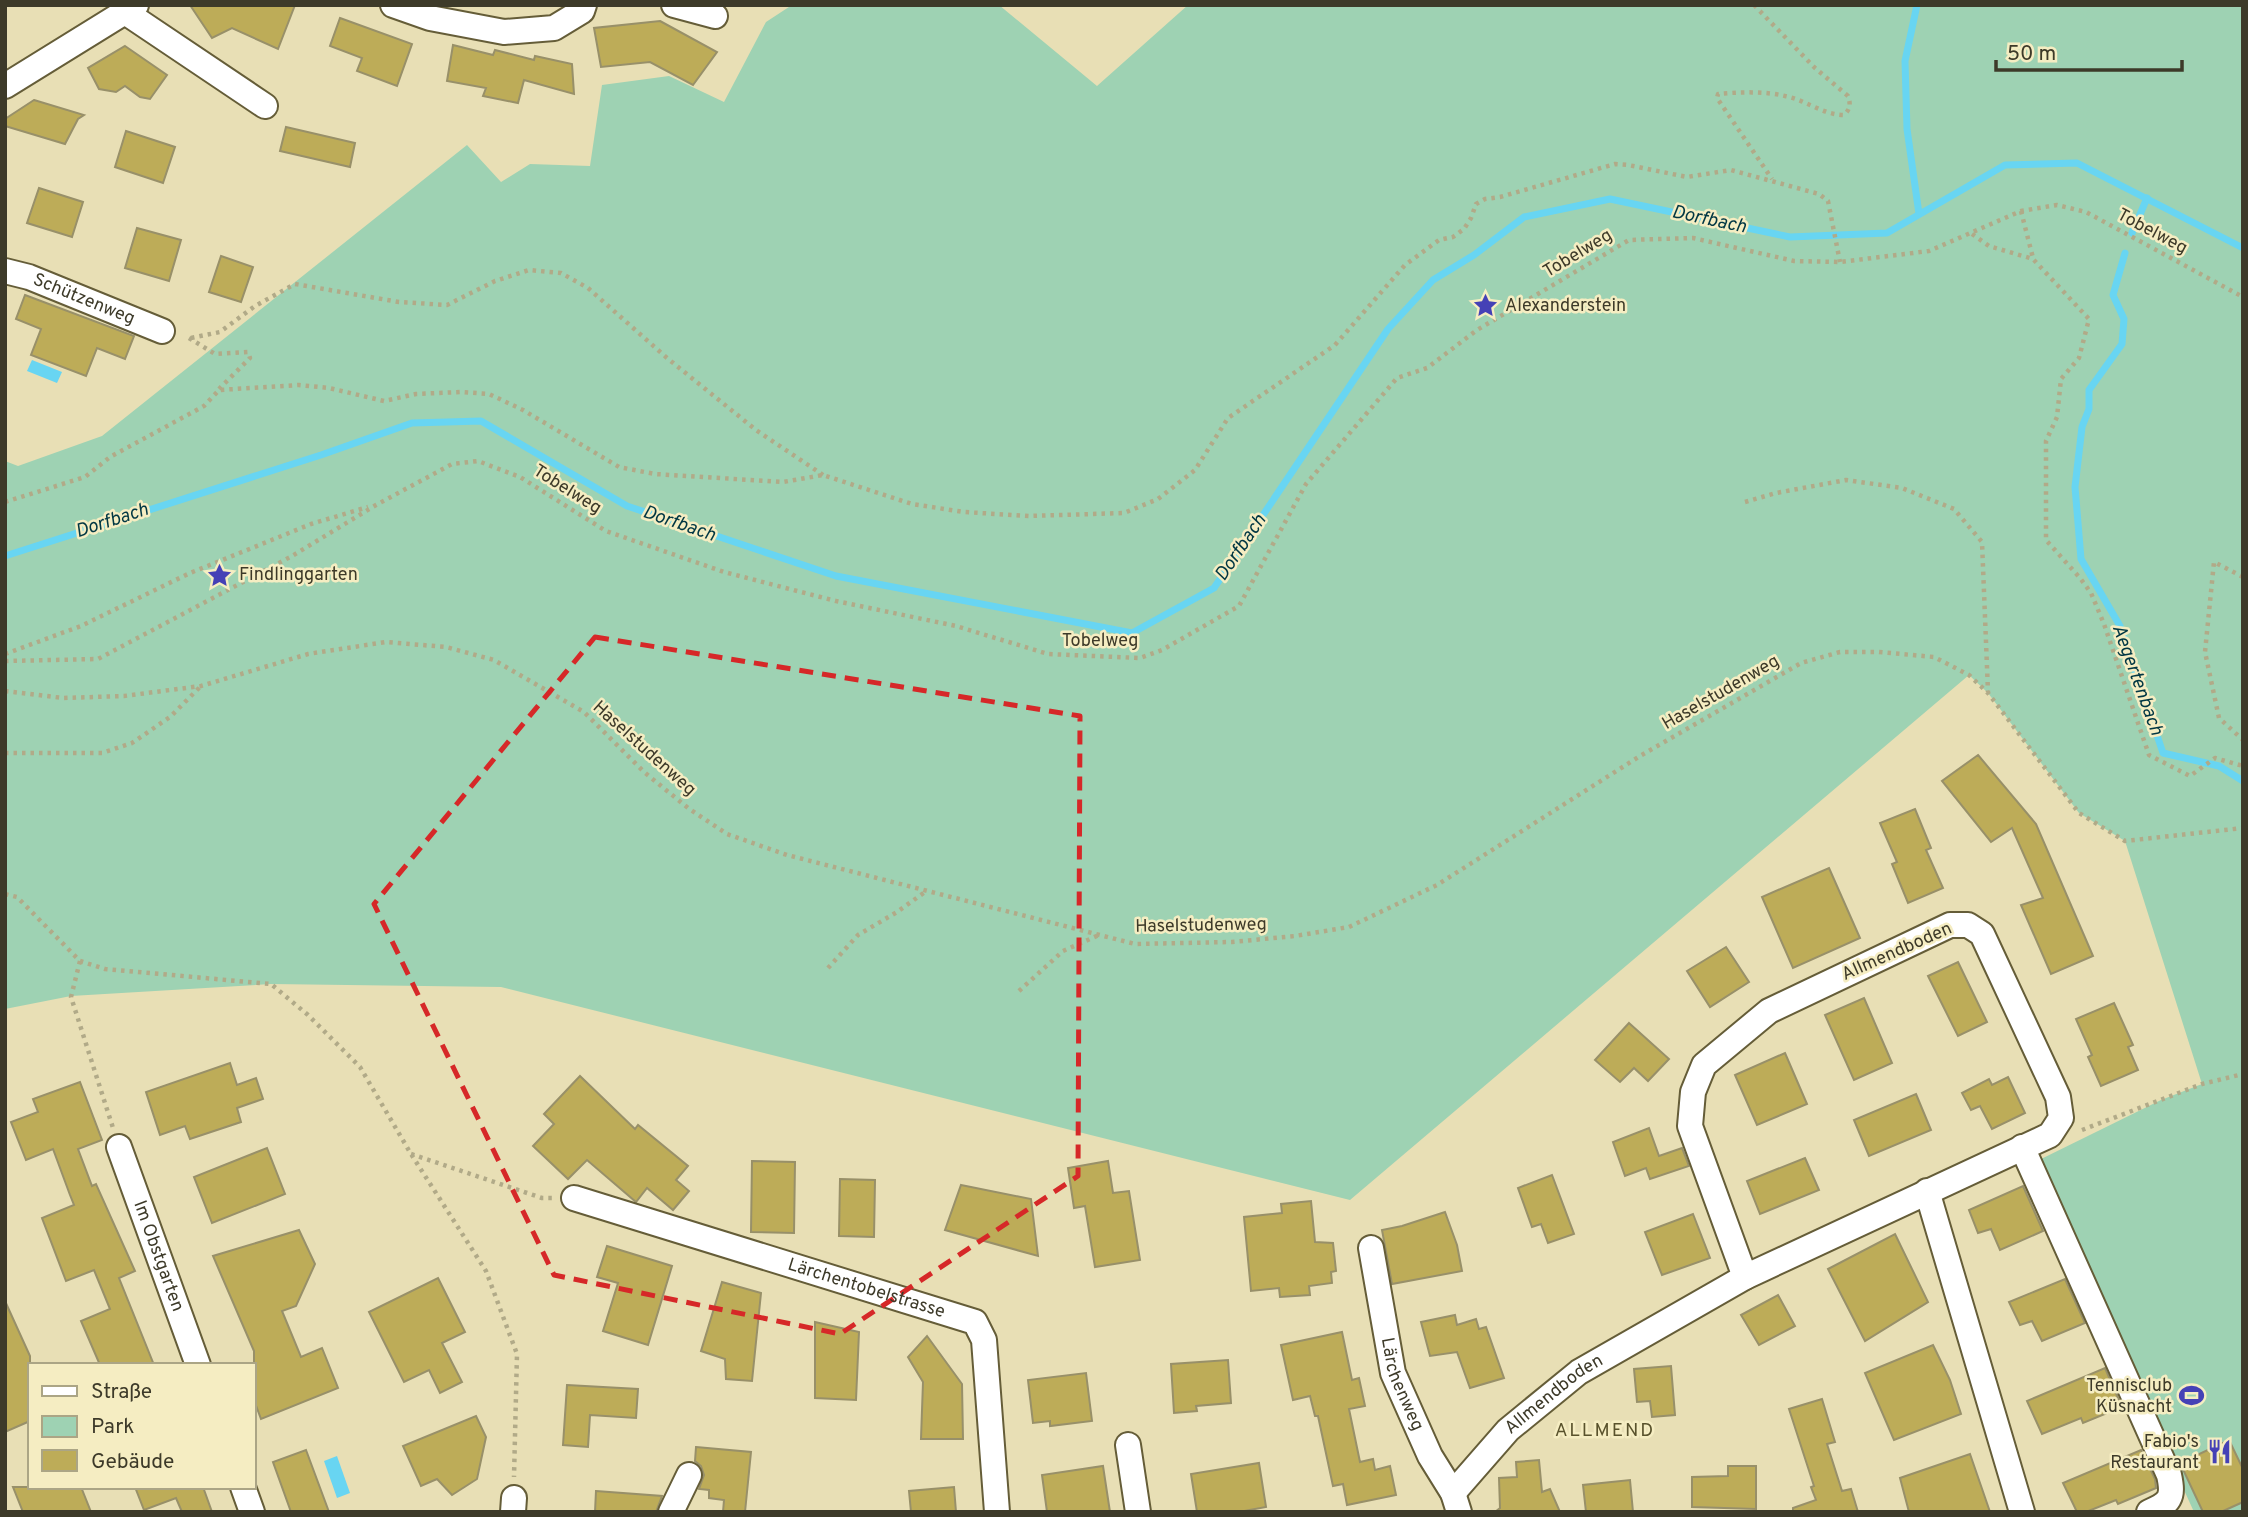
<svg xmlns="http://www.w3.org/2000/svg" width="2248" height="1517" font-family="Overpass,sans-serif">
	<rect width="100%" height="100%" fill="#e8dfb5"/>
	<path fill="#9ed2b3" d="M 792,5 L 999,5 L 1097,86 L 1188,5 L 2243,5 L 2243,1512 L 2194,1512 L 2035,1162 L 2161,1100 L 2202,1084 L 2125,841 L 2079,813 L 1988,693 L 1969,675 L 1350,1200 L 501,987 L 271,984 L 71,996 L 5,1009 L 5,461 L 18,466 L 102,436 L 467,145 L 501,182 L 530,164 L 590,166 L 602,85 L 669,76 L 724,102 L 766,22 Z"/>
	<g fill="#68d5f2">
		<path d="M 32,360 L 62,372 L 57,383 L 27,371 Z"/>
		<path d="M 337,1456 L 350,1493 L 337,1498 L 324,1461 Z"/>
	</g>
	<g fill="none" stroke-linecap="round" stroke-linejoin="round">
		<g stroke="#68d5f2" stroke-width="7">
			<path d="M 1917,5 L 1905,61 L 1907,129 L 1919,214"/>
			<path d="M 2132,233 L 2147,198"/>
			<path d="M 2125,253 L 2113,295 L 2124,319 L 2122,344 L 2089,390 L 2089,409 L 2082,427 L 2075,487 L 2081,559 L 2120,626 L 2163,753 L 2219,766 L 2243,781"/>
			<path d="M 5,556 L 321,455 L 412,423 L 481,421 L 627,506 L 836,576 L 1132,633 L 1214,588 L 1388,329 L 1433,280 L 1474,255 L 1524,217 L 1610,199 L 1790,237 L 1887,233 L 2005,165 L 2077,163 L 2243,248"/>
		</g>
	</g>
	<g fill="#bdac58" stroke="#989069" stroke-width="2">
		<path d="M 190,5 L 295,5 L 278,49 L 232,28 L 212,38 Z"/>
		<path d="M 340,18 L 412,44 L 397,86 L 357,71 L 362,58 L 330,46 Z"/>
		<path d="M 660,21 L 717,52 L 693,85 L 650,62 L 601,67 L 594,28 Z"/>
		<path d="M 453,45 L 493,55 L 495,50 L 534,60 L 535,56 L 572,64 L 574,94 L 524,80 L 518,103 L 483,96 L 486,88 L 447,81 Z"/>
		<path d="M 125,46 L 167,75 L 150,99 L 140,97 L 125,86 L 116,92 L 99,89 L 88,68 Z"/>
		<path d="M 34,100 L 84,115 L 78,119 L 65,144 L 5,126 L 5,119 Z"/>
		<path d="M 286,127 L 355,143 L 350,167 L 280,151 Z"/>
		<path d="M 126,131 L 175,147 L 163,183 L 115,167 Z"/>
		<path d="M 39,188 L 83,202 L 72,237 L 27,223 Z"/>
		<path d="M 137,228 L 181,240 L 169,281 L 125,268 Z"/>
		<path d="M 221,256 L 253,267 L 241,302 L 209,292 Z"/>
		<path d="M 25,295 L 134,336 L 125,359 L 97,348 L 86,376 L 31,355 L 41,329 L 16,319 Z"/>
		<path d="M 1978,755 L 2036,824 L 2093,956 L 2051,974 L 2021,905 L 2043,898 L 2012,828 L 1991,842 L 1942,781 Z"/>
		<path d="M 1915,809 L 1931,848 L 1926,850 L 1943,888 L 1908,903 L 1892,864 L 1897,862 L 1880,823 Z"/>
		<path d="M 1829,868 L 1860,938 L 1793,968 L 1762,897 Z"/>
		<path d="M 1726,947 L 1749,982 L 1710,1007 L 1687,971 Z"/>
		<path d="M 1958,962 L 1987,1022 L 1958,1036 L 1928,976 Z"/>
		<path d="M 1864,998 L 1892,1063 L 1854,1080 L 1825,1015 Z"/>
		<path d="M 2114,1003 L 2133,1045 L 2128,1047 L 2138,1070 L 2101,1086 L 2088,1057 L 2092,1055 L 2076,1019 Z"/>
		<path d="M 1629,1023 L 1669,1059 L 1648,1081 L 1634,1068 L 1620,1082 L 1595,1060 Z"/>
		<path d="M 1785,1053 L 1807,1104 L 1757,1125 L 1735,1075 Z"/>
		<path d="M 230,1063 L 237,1085 L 256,1078 L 263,1099 L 237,1108 L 241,1122 L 190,1139 L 185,1126 L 160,1135 L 146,1092 Z"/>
		<path d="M 580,1076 L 635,1129 L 638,1125 L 688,1166 L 676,1180 L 689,1191 L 673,1210 L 647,1188 L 636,1202 L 587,1160 L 568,1179 L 533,1146 L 554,1124 L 544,1114 Z"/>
		<path d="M 2008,1077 L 2025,1113 L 1992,1129 L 1980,1106 L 1971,1110 L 1962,1093 L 1989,1079 L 1992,1085 Z"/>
		<path d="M 80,1082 L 102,1140 L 78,1149 L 92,1186 L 96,1184 L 135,1271 L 119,1278 L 154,1365 L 100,1365 L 81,1321 L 110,1309 L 94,1270 L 66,1281 L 42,1218 L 74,1205 L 70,1195 L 53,1149 L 26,1160 L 11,1122 L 38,1112 L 33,1099 Z"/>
		<path d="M 1916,1094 L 1931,1130 L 1869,1156 L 1854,1120 Z"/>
		<path d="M 1649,1128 L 1659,1156 L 1682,1148 L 1689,1166 L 1650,1179 L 1646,1168 L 1625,1176 L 1613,1142 Z"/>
		<path d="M 267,1148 L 285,1194 L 212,1223 L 194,1177 Z"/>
		<path d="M 1805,1158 L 1819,1190 L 1760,1214 L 1747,1181 Z"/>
		<path d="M 752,1161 L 795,1162 L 794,1233 L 751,1232 Z"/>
		<path d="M 1108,1161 L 1113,1193 L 1129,1191 L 1140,1260 L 1095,1267 L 1085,1206 L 1074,1208 L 1068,1168 Z"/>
		<path d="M 1552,1175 L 1574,1234 L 1548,1243 L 1541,1224 L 1532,1227 L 1518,1188 Z"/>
		<path d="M 840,1179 L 875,1180 L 874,1237 L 839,1236 Z"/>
		<path d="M 961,1185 L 1031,1199 L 1038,1256 L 945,1230 Z"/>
		<path d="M 2023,1186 L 2043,1231 L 2000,1250 L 1991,1229 L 1978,1233 L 1969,1210 Z"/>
		<path d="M 1311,1201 L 1315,1242 L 1333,1243 L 1336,1271 L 1331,1272 L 1332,1283 L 1309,1286 L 1310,1295 L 1280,1297 L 1279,1288 L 1251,1291 L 1244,1217 L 1282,1213 L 1281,1204 Z"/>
		<path d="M 1445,1212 L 1457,1245 L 1462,1271 L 1392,1284 L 1382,1230 L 1402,1226 Z"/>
		<path d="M 1693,1214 L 1710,1258 L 1662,1275 L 1645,1232 Z"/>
		<path d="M 299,1230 L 315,1264 L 296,1306 L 282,1311 L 301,1357 L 322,1348 L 338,1388 L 261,1419 L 254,1400 L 254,1351 L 213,1256 Z"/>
		<path d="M 1895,1234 L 1928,1302 L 1865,1341 L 1828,1269 Z"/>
		<path d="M 607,1246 L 672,1266 L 648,1345 L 603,1331 L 618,1283 L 597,1277 Z"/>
		<path d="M 438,1278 L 465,1332 L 442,1343 L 462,1382 L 440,1393 L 429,1370 L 404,1382 L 369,1312 Z"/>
		<path d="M 2065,1279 L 2085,1323 L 2042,1341 L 2032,1321 L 2020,1325 L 2009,1302 Z"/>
		<path d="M 722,1282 L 761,1293 L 752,1381 L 726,1379 L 725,1359 L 701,1351 Z"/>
		<path d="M 1778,1295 L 1795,1326 L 1759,1345 L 1741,1315 Z"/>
		<path d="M 5,1301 L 30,1356 L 30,1421 L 5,1432 Z"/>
		<path d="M 1455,1315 L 1457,1325 L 1476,1319 L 1479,1329 L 1486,1327 L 1504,1378 L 1470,1388 L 1457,1352 L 1430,1356 L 1421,1322 Z"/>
		<path d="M 815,1322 L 859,1332 L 856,1400 L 815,1398 Z"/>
		<path d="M 1342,1332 L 1352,1380 L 1359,1378 L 1365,1406 L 1349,1409 L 1360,1462 L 1373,1459 L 1375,1470 L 1390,1466 L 1396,1495 L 1347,1505 L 1343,1484 L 1333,1486 L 1318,1416 L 1315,1416 L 1310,1396 L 1293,1400 L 1281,1345 Z"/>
		<path d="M 927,1336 L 962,1384 L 963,1439 L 921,1439 L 923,1382 L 908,1357 Z"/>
		<path d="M 1933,1345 L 1950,1380 L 1961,1414 L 1894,1440 L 1865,1373 Z"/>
		<path d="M 1228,1360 L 1231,1403 L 1196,1406 L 1197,1411 L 1174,1413 L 1171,1364 Z"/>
		<path d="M 1671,1366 L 1675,1415 L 1652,1417 L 1650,1401 L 1637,1402 L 1634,1369 Z"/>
		<path d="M 2105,1368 L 2122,1407 L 2083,1423 L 2081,1418 L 2042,1434 L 2027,1401 Z"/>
		<path d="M 1086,1373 L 1092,1421 L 1050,1426 L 1050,1421 L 1033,1423 L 1028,1380 Z"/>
		<path d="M 567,1385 L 638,1389 L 636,1418 L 590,1415 L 588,1447 L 563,1445 Z"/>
		<path d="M 1822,1399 L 1835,1442 L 1827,1444 L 1842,1491 L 1851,1489 L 1858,1512 L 1793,1512 L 1793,1508 L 1816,1500 L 1811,1487 L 1814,1486 L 1789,1409 Z"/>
		<path d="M 476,1416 L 486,1437 L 477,1479 L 452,1495 L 437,1479 L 421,1486 L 403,1446 Z"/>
		<path d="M 2229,1440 L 2243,1469 L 2243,1502 L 2221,1512 L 2203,1512 L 2180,1463 Z"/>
		<path d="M 696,1447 L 751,1452 L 745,1512 L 723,1512 L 724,1500 L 709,1498 L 709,1490 L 699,1489 L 704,1475 L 701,1466 L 695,1461 Z"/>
		<path d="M 306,1450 L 329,1512 L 291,1512 L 273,1462 Z"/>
		<path d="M 2141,1450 L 2155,1479 L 2156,1488 L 2118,1504 L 2116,1500 L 2086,1512 L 2077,1512 L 2063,1483 Z"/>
		<path d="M 1970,1454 L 1990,1512 L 1909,1512 L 1900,1478 Z"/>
		<path d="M 1539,1460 L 1542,1492 L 1550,1489 L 1560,1512 L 1495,1512 L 1500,1508 L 1499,1478 L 1517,1477 L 1516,1462 Z"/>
		<path d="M 1259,1463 L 1266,1507 L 1239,1512 L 1197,1512 L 1191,1474 Z"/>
		<path d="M 1103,1466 L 1110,1512 L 1047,1512 L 1042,1475 Z"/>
		<path d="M 1728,1466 L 1756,1466 L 1756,1509 L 1692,1507 L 1692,1477 L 1728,1476 Z"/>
		<path d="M 1630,1480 L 1633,1512 L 1586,1512 L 1583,1485 Z"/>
		<path d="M 13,1487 L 81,1487 L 91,1512 L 23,1512 Z"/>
		<path d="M 135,1487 L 203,1487 L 212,1512 L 182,1512 L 176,1498 L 144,1510 Z"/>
		<path d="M 954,1487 L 956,1512 L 911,1512 L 909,1491 Z"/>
		<path d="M 596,1491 L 662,1496 L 656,1512 L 595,1512 Z"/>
	</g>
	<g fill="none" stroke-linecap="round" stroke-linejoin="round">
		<defs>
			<g id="minor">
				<path d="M 393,5 L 430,18 L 504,32 L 554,28 L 582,11 L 584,5"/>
				<path d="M 674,5 L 715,16"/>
				<path d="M 125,12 L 265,106"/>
				<path d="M 5,86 L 136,5"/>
				<path id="s1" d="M 5,271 L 29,277 L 162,331"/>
				<path d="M 1950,925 L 1968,925 L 1982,934 L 2058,1097 L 2061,1118 L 2050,1135 L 1745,1277 L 1690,1126 L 1693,1092 L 1704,1065 L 1769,1011 Z"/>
				<path id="s2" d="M 119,1147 L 198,1365"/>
				<path d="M 2022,1147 L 2169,1475 C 2174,1498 2170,1503 2149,1512"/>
				<path d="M 1927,1191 L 2022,1512"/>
				<path id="s3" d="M 574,1198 L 975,1322 L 984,1340 L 997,1512"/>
				<path id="s4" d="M 1371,1248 L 1393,1373 L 1430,1456 L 1453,1493 L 1459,1512"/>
				<path d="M 1128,1445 L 1138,1512"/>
				<path d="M 243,1487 L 252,1512"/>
				<path id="s5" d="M 1453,1493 L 1508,1430 L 1579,1372 L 1745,1277"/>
				<path d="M 513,1512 L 514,1498"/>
				<path d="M 671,1512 L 689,1475"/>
			</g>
		</defs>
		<use href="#minor" stroke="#655d38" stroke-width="28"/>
		<g stroke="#b1aa88" stroke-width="4.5" stroke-dasharray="3.5 5" stroke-linecap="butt">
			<path d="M 1754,5 L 1815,68 L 1848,96 C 1851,105 1850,109 1844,115 C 1823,115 1806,100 1785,96 C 1764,91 1739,92 1718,94 L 1717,98 L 1772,179"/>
			<path d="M 2021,211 L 2033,258"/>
			<path d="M 1972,234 L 1989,246 L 2033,259 L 2089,319 L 2079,358 L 2061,379 L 2057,417 L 2046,441 L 2046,540 L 2080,578 L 2091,593 L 2104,624 L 2149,755 L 2190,776 L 2215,758 L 2243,766"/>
			<path d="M 189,338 L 215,354 L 248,352 L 250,358 L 219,389"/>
			<path d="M 191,338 L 220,332 L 255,306 L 295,284 L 399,302 L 447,305 L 495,281 L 529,270 L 561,273 L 588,288 L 667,358 L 756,430 L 823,475"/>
			<path d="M 5,502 L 85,477 L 110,457 L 204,406 L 219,390 L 299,385 L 329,388 L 384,401 L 416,394 L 462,392 L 489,394 L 523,410 L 619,467 L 655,474 L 783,482 L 823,475 L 912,504 L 964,512 L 1029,516 L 1124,513 L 1158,499 L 1195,470 L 1228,418 L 1335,345 L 1405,265 L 1439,240 L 1453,237 L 1464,229 L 1471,218 L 1476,204 L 1485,199 L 1500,197 L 1615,164 L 1628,165 L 1687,177 L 1731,170 L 1819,194 L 1828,201 L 1840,262"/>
			<path d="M 1745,502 L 1776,493 L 1846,480 L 1902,488 L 1954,509 L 1982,542 L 1988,692"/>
			<path d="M 2243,577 L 2214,562 L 2205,652 L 2219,718 L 2243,740"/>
			<path d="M 5,654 L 81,626 L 190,573 L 252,548 L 311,524 L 368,507"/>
			<path d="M 5,661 L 98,659 L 292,556 L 376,505 L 452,464 L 478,461 L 520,477 L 606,531 L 724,572 L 836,601 L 956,626 L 1048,654 L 1140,658 L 1162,650 L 1239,606 L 1306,484 L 1397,378 L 1427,368 L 1477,330 L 1629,240 L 1693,238 L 1794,261 L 1840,262 L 1929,251 L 2021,211 L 2057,205 L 2086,212 L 2243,297"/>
			<path d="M 5,691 L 63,698 L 124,696 L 201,686 L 308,654 L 386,642 L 446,647 L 494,660 L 584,712 L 644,772 L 688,808 L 727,834 L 787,855 L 1135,944 L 1232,942 L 1295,936 L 1349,927 L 1437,885 L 1640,756 L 1801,663 L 1840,652 L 1879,652 L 1934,657 L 1969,675 L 1988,693 L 2079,813 L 2125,841 L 2243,828"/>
			<path d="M 5,753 L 102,753 L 132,743 L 170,717 L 200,687"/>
			<path d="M 5,894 L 17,897 L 80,961 L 105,969 L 271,984 L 308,1015 L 360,1067 L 411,1154 L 486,1271 L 517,1354 L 514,1477"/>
			<path d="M 80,961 L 71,997 L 113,1128"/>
			<path d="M 828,968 L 858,935 L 897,912 L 925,892"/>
			<path d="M 1019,991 L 1063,951 L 1099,935"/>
			<path d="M 2082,1130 L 2202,1084 L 2243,1074"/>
			<path d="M 411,1154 L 542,1198 L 552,1198"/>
		</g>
		<use href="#minor" stroke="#fff" stroke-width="24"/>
	</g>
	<path fill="none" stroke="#d62828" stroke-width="5" stroke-dasharray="14 9" stroke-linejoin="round" d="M 595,637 L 1080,716 L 1078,1176 L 840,1334 L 554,1275 L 374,904 Z"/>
	<defs>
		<symbol id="sight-bare" viewBox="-9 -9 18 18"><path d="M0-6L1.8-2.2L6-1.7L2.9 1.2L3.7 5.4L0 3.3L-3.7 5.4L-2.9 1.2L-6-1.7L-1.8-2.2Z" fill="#4541b6" stroke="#f5edc2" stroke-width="2.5" paint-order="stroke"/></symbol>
		<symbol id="stadium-bare" viewBox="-9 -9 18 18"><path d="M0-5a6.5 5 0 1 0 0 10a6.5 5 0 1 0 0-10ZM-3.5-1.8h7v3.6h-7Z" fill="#4541b6" stroke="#f5edc2" stroke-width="2.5" paint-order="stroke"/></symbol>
		<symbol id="restaurant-bare" viewBox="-9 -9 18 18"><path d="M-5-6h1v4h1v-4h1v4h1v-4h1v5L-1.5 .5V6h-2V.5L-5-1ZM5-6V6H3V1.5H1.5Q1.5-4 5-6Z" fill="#4541b6" stroke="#f5edc2" stroke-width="2.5" paint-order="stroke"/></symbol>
	</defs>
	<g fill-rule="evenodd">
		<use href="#sight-bare" x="1468" y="288" width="35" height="35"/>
		<use href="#sight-bare" x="202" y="558" width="35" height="35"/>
		<use href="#stadium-bare" x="2174" y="1378" width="35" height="35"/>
		<use href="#restaurant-bare" x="2202" y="1434" width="35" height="35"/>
	</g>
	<g text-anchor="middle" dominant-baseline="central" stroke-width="5" stroke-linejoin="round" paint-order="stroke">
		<g font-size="18" fill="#3d3a29" stroke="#f5edc2">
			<text transform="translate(2152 232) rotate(28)">Tobelweg</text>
			<text transform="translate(1578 254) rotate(-31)">Tobelweg</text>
			<text stroke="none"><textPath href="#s1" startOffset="84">Schützenweg</textPath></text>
			<text transform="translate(567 490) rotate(32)">Tobelweg</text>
			<text x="1100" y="641">Tobelweg</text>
			<text transform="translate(1721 693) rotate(-30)">Haselstudenweg</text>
			<text transform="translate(644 749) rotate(42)">Haselstudenweg</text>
			<text transform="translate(1201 926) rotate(-1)">Haselstudenweg</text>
			<text transform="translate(1897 952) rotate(-24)">Allmendboden</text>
			<text stroke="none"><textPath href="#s2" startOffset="116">Im Obstgarten</textPath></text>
			<text stroke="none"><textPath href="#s3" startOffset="306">Lärchentobelstrasse</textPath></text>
			<text stroke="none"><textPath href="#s4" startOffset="140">Lärchenweg</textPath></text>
			<text stroke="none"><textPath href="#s5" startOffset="142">Allmendboden</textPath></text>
		</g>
		<g font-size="18" fill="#3d3a29" stroke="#f5edc2" text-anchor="start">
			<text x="1505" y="306">Alexanderstein</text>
			<text x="239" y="575">Findlinggarten</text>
			<text x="2172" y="1386" text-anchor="end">Tennisclub<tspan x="2172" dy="21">Küsnacht</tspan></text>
			<text x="2199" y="1442" text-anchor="end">Fabio's<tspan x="2199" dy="21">Restaurant</tspan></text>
		</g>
		<g font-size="19" font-style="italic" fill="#013743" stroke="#f5edc2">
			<text transform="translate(1709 220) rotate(12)">Dorfbach</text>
			<text transform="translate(112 521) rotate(-18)">Dorfbach</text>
			<text transform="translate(679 524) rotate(19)">Dorfbach</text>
			<text transform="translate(1241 548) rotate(-56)">Dorfbach</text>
			<text transform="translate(2137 680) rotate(70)">Aegertenbach</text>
		</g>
		<g font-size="19" letter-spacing="2" fill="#59522c" stroke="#f5edc2">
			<text x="1605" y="1431">ALLMEND</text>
		</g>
	</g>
	<rect width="2248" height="1517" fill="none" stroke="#3d3a29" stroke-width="14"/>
	<rect x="28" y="1363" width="228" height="126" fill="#f5edc2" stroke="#aba585" stroke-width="2"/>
	<rect x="42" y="1386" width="35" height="10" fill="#ffffff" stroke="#aba585" stroke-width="2"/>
	<text x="91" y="1398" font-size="21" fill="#3d3a29">Straße</text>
	<rect x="42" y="1416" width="35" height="21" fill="#9ed2b3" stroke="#aba585" stroke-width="2"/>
	<text x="91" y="1433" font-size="21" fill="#3d3a29">Park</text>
	<rect x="42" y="1450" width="35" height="21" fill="#bdac58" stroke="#aba585" stroke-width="2"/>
	<text x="91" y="1468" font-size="21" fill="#3d3a29">Gebäude</text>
	<path d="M1996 60v10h186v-10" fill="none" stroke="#3d3a29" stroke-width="3.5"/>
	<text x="2007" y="60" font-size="21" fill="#3d3a29" stroke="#f5edc2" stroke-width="5" paint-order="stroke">50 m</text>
</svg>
